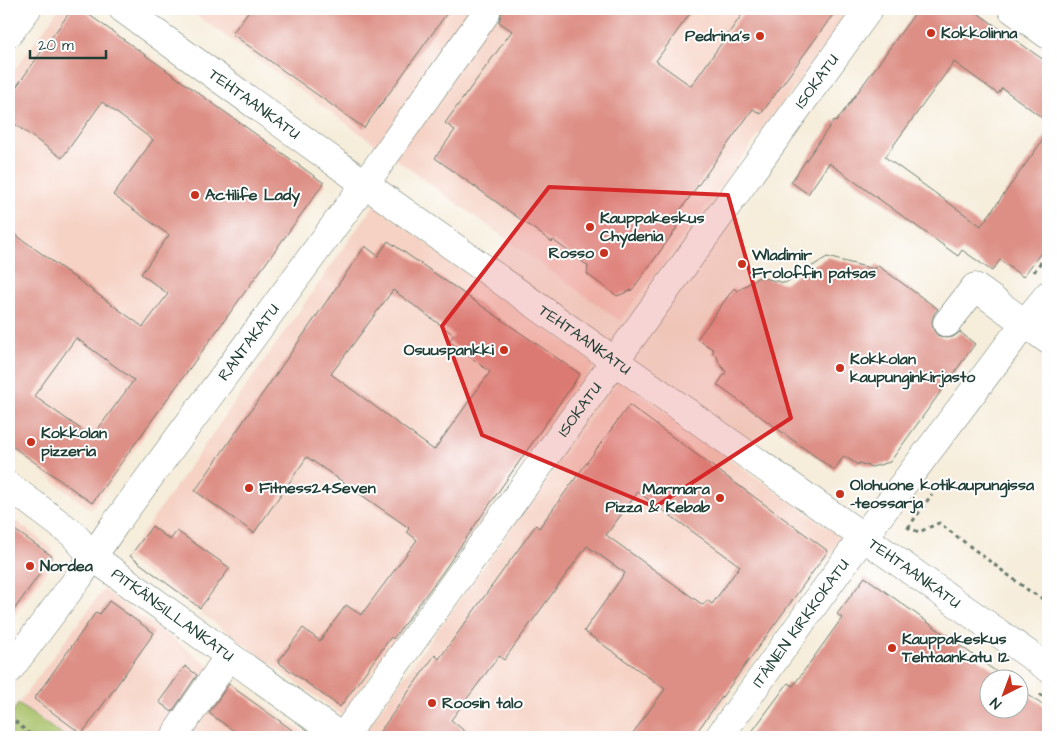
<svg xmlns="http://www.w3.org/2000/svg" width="1057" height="746" font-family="'Architects Daughter',sans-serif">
	<rect width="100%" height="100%" fill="#fff"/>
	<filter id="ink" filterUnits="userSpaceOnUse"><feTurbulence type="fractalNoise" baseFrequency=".02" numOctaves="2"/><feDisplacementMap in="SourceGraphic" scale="10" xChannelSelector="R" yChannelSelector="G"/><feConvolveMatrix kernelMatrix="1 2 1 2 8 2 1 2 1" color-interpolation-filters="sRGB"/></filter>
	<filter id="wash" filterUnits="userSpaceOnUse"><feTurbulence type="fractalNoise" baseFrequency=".0096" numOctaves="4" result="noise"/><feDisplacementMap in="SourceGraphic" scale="20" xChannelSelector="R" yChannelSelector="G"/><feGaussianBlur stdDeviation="1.12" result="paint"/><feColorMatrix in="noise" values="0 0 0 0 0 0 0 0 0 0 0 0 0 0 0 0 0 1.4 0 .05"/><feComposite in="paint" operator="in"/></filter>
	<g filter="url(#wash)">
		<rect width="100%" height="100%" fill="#f6eddb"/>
		<g fill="#f6d2c4">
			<path d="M 60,9 L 85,9 L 326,184 L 91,510 L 9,446 L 9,78 L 58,10 Z"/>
			<path d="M 188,9 L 853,9 L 620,321 Z"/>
			<path d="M 374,205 L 595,364 L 342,715 L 125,558 Z"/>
			<path d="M 619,380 L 842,538 L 699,737 L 371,737 L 364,732 Z"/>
			<path d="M 9,516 L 51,548 L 56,558 L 9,624 Z"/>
			<path d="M 103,590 L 112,596 L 310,737 L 65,737 L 18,704 Z"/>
		</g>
		<path fill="#a7c066" stroke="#637e4d" d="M 18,704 L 65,737 L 9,737 L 9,717 Z"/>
		<g id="blocks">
			<g fill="#dd8f85" fill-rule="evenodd">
				<path d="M 72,9 L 81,9 L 324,183 L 92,503 L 9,444 L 9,230 L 143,327 L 168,294 L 141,274 L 169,235 L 113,195 L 153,140 L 102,102 L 62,158 L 9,120 L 9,97 ZM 76,338 L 134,380 L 92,437 L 34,396 Z"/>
				<path d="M 250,9 L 450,9 L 364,128 L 232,34 Z"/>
				<path d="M 501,9 L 693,9 L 656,61 L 691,86 L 746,9 L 837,9 L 761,114 L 753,109 L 671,223 L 677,228 L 632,290 L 617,296 L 587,274 L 588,266 L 553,240 L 552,242 L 435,158 L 455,130 L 445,123 L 512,31 L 499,22 L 501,15 Z"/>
				<path d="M 918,9 L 972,9 L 1048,63 L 1048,122 L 1002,88 L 998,94 L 954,62 L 885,157 L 981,226 L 1048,133 L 1048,243 L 1023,277 L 1000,260 L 992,271 L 962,250 L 958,256 L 829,163 L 808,194 L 791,182 L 834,120 L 836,122 Z"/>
				<path d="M 388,241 L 580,374 L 442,573 L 393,639 L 391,637 L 340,707 L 278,662 L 303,628 L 320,641 L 346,605 L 361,615 L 417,540 L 407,532 L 409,528 L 307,457 L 254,533 L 195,491 L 365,246 L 378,256 ZM 393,290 L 454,335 L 449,341 L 490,372 L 434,450 L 331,374 Z"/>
				<path d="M 827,257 L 874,269 L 877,265 L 938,309 L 934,314 L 932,321 L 933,329 L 937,335 L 945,338 L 953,337 L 960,332 L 975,344 L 890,462 L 872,467 L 859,463 L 858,465 L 844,456 L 834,470 L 717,385 L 726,372 L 719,363 L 717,356 L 712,353 L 714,350 L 697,339 L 734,288 L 737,291 L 759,277 L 785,283 Z"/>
				<path d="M 629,405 L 828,551 L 693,737 L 630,737 L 665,689 L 584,631 L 625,573 L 587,546 L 504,660 L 499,656 L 451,720 L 472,737 L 376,737 L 435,655 L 439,659 L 536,525 L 539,528 ZM 638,492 L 740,566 L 712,604 L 707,600 L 703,605 L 606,535 Z"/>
				<path d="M 9,526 L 52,556 L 9,617 Z"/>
				<path d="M 152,526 L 170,540 L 177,531 L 230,568 L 200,608 L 130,556 Z"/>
				<path d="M 865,577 L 1005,678 L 990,678 L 990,708 L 1020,708 L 1020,689 L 1048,709 L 1048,737 L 748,737 L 788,683 L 793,686 L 842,618 L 837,614 Z"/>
				<path d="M 109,601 L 154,633 L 82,734 L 34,699 L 96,612 L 100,614 Z"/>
				<path d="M 185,666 L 197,675 L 172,712 L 159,702 Z"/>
				<path d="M 229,684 L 239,692 L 302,737 L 242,737 L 209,713 Z"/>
			</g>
		</g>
	</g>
	<g filter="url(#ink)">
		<use href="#blocks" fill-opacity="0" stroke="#6a7b6e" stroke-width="1"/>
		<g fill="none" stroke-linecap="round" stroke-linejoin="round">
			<defs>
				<g id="minor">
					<path id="s1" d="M 123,9 L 365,184 L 1048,668"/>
					<path d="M 9,33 L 27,9"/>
					<path d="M 947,323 L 975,287 L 1048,340"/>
					<path id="s2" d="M 9,486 L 73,534 L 93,557 L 341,737"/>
					<path id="s3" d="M 9,670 L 79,577 L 115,524 L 365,184 L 486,13"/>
					<path d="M 177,732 L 229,656"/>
					<path id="s4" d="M 343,737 L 869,9"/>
					<path id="s5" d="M 719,737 L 849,556 L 1025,323 L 1048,295"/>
				</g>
				<path id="major" d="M 1012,9 L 1048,35"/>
			</defs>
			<use href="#minor" stroke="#6a7b6e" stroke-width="29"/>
			<use href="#major" stroke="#6a7b6e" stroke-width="29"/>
			<g stroke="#6a7b6e" stroke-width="3" stroke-dasharray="4 4" stroke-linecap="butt">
				<path d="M 980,9 L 987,13"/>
				<path d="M 1034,272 L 1048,252"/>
				<path d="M 907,527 L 919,532 L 939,523 L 1028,590 L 1048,602"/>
				<path d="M 908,528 L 932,494"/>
				<path d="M 1040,694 L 1048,700"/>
				<path d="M 9,716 L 33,737"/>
			</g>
			<use href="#minor" stroke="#fff" stroke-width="28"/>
			<use href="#major" stroke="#fff" stroke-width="28"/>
		</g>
	</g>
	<path fill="#d62828" fill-opacity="0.2" stroke="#d62828" stroke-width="4" stroke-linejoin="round" d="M 549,187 L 728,195 L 791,418 L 655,507 L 482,435 L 442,326 Z"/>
	<g fill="#c8321e" stroke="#fff" stroke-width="2">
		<circle cx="931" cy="33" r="5"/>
		<circle cx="760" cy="36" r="5"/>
		<circle cx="195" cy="195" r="5"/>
		<circle cx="590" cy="227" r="5"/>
		<circle cx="604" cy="253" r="5"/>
		<circle cx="742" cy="264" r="5"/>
		<circle cx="504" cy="350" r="5"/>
		<circle cx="840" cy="368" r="5"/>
		<circle cx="31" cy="442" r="5"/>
		<circle cx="249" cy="488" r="5"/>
		<circle cx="840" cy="494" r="5"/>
		<circle cx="720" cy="498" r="5"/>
		<circle cx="30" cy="566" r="5"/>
		<circle cx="892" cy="648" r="5"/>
		<circle cx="432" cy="703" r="5"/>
	</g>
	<g text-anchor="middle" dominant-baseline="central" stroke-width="4" stroke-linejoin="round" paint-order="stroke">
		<g font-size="16" font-weight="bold" fill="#1f3d34" stroke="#fff" text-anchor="start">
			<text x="941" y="33">Kokkolinna</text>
			<text x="750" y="36" text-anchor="end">Pedrina's</text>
			<text x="205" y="195">Actilife Lady</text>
			<text x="600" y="218">Kauppakeskus<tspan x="600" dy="18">Chydenia</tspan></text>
			<text x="594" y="253" text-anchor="end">Rosso</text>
			<text x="752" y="255">Wladimir<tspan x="752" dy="18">Froloffin patsas</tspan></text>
			<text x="494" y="350" text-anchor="end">Osuuspankki</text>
			<text x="850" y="359">Kokkolan<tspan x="850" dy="18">kaupunginkirjasto</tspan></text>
			<text x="41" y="433">Kokkolan<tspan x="41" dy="18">pizzeria</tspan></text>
			<text x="850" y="485">Olohuone kotikaupungissa<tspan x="850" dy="18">-teossarja</tspan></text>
			<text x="259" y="488">Fitness24Seven</text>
			<text x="710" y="489" text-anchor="end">Marmara<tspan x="710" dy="18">Pizza &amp; Kebab</tspan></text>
			<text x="40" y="566">Nordea</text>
			<text x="902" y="639">Kauppakeskus<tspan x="902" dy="18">Tehtaankatu 12</tspan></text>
			<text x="442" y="703">Roosin talo</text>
		</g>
		<g font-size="16" fill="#1f3d34" stroke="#fff">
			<text stroke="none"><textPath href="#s4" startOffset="809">ISOKATU</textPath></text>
			<text stroke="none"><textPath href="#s1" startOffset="162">TEHTAANKATU</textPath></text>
			<text stroke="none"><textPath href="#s1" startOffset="568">TEHTAANKATU</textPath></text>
			<text stroke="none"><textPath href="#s3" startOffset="406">RANTAKATU</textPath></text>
			<text stroke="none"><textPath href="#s4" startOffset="404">ISOKATU</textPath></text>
			<text stroke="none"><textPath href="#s1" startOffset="972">TEHTAANKATU</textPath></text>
			<text stroke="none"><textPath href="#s2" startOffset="209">PITKÄNSILLANKATU</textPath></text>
			<text stroke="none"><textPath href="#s5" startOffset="140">ITÄINEN KIRKKOKATU</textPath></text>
		</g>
	</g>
	<rect width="1057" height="746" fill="none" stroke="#fff" stroke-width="30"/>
	<g transform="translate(1004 694) rotate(222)"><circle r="24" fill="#ffffff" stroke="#a5b1ae"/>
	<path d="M0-4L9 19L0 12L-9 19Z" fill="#c8321e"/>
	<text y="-8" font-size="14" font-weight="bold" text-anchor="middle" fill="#1f3d34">N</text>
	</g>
	<path d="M30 50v8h76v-8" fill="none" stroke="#1f3d34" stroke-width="2.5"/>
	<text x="38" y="50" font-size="15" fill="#1f3d34" stroke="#ffffff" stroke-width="4" paint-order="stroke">20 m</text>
</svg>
